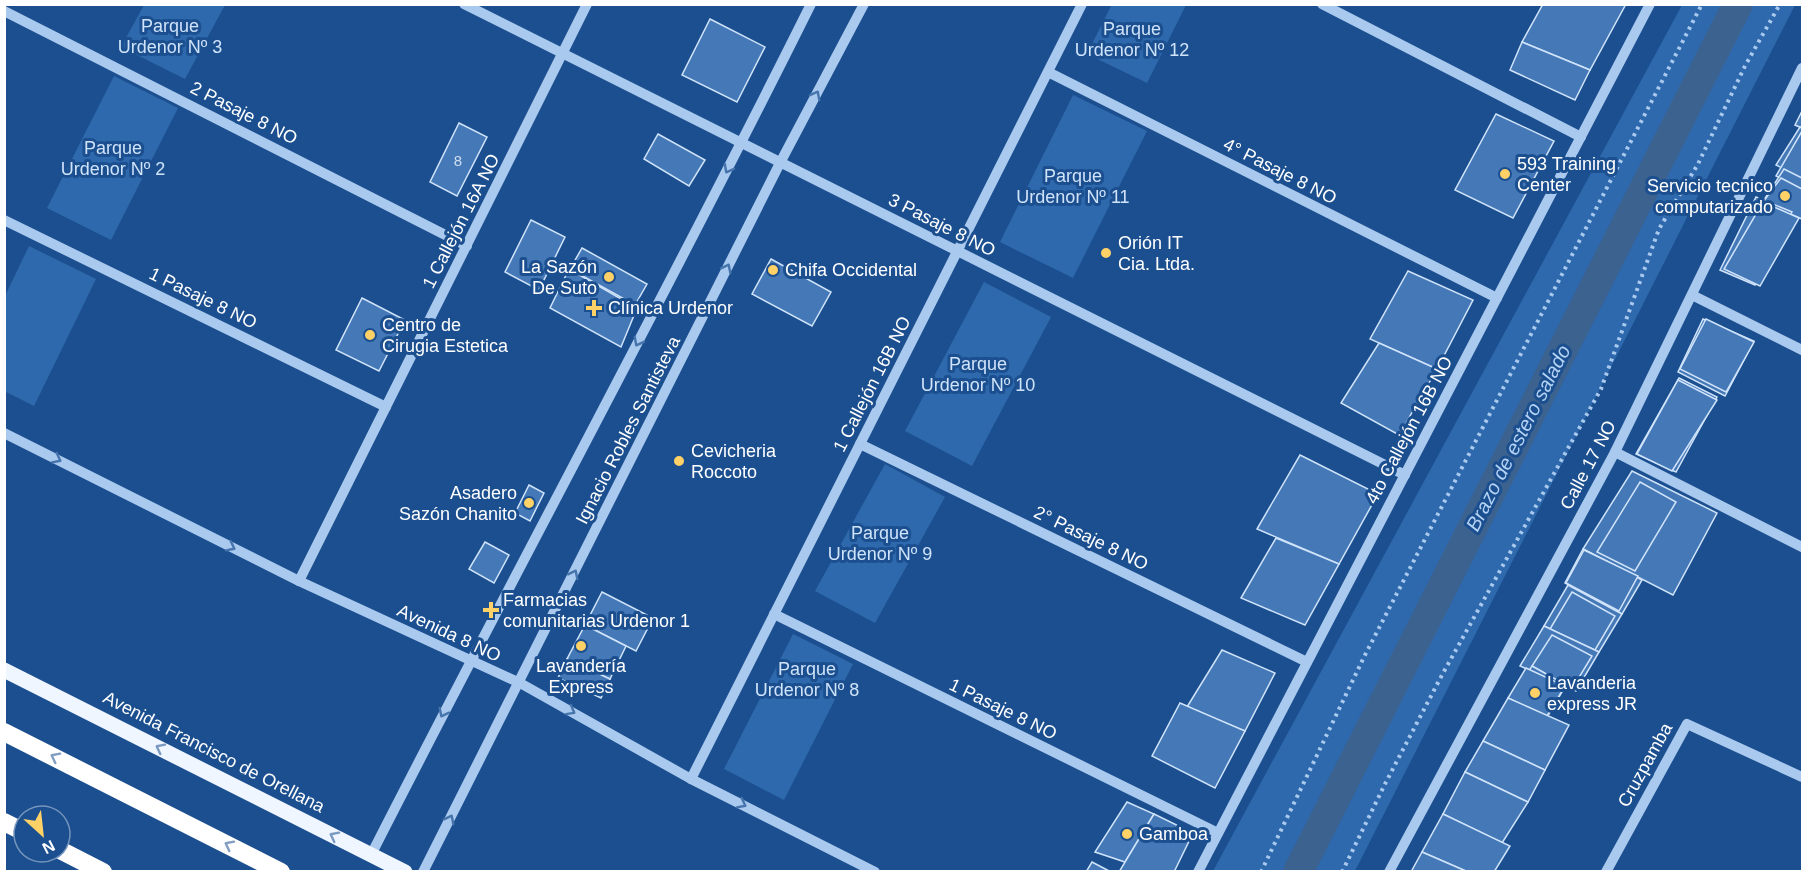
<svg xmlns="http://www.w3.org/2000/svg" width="1807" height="876" font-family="Arial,sans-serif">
	<rect width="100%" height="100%" fill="#1b4f8f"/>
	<g fill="#2e69ad">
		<path d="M 1112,4 L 1186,5 L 1147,83 L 1087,54 Z"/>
		<path d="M 144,5 L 225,5 L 185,79 L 121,47 Z"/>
		<path d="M 1682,5 L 1795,5 L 1355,871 L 1213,871 Z"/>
		<path d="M 114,76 L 178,108 L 111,240 L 47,208 Z"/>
		<path d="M 1073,95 L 1147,131 L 1073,278 L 1000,242 Z"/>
		<path d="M 29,246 L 96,279 L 34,406 L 4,391 L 5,296 Z"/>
		<path d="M 984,282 L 1051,317 L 972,466 L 905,431 Z"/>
		<path d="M 885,464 L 945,497 L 875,623 L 815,591 Z"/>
		<path d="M 793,634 L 853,664 L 784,800 L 724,769 Z"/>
	</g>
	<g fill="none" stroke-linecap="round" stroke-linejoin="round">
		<path stroke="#3c6290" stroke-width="30" d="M 1298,872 L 1738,4"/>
	</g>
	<g fill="#4478b7" stroke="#cfe3fa" stroke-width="1.5">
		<path d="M 1543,4 L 1626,4 L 1590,70 L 1522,42 Z"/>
		<path d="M 710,19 L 765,47 L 737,102 L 682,75 Z"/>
		<path d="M 1522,42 L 1590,70 L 1575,100 L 1510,70 Z"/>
		<path d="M 1802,111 L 1802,128 L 1795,125 Z"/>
		<path d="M 1496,114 L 1554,141 L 1513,218 L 1455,190 Z"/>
		<path d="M 459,123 L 487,137 L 457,196 L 430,182 Z"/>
		<path d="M 1800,127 L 1802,128 L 1802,178 L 1776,165 Z"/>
		<path d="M 1802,131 L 1802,189 L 1776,176 Z"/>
		<path d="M 658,134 L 705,160 L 689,186 L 644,159 Z"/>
		<path d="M 1784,169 L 1802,178 L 1802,217 L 1764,200 Z"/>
		<path d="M 1781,178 L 1802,189 L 1802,219 L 1763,202 Z"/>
		<path d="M 1756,197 L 1792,212 L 1755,285 L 1720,270 Z"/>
		<path d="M 1763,202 L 1799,218 L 1760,286 L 1724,269 Z"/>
		<path d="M 531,220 L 565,237 L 539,290 L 505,272 Z"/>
		<path d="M 582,248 L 647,284 L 635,305 L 570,269 Z"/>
		<path d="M 771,259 L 831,292 L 812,326 L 752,294 Z"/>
		<path d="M 569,269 L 637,308 L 621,347 L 550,308 Z"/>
		<path d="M 1408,271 L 1473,300 L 1437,369 L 1370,339 Z"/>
		<path d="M 362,298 L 405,320 L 379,371 L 336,350 Z"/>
		<path d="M 1703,319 L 1754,341 L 1725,396 L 1678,372 Z"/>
		<path d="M 1706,319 L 1754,342 L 1726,392 L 1680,369 Z"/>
		<path d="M 1379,343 L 1437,369 L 1399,435 L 1341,403 Z"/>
		<path d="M 1679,378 L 1717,397 L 1676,472 L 1636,454 Z"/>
		<path d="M 1678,380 L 1717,400 L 1672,471 L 1637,454 Z"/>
		<path d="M 1300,455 L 1378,494 L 1339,564 L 1257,529 Z"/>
		<path d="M 1632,471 L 1717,513 L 1673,595 L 1583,549 Z"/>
		<path d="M 1640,482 L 1676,502 L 1635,571 L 1597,552 Z"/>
		<path d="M 529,485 L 544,493 L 530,521 L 515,513 Z"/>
		<path d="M 1276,538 L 1339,564 L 1305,625 L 1241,598 Z"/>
		<path d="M 485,542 L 509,555 L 494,583 L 469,569 Z"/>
		<path d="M 1583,549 L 1642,580 L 1622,614 L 1565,583 Z"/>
		<path d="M 1584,550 L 1638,576 L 1619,611 L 1566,583 Z"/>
		<path d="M 1568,585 L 1622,614 L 1599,652 L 1544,626 Z"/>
		<path d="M 602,592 L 653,618 L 636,651 L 585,625 Z"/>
		<path d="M 1572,592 L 1615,616 L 1595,650 L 1550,629 Z"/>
		<path d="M 585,625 L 626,646 L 610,679 L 567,659 Z"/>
		<path d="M 1544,626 L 1599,652 L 1576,691 L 1520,666 Z"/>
		<path d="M 1552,635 L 1592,656 L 1572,689 L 1532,666 Z"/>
		<path d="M 1222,650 L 1275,673 L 1245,731 L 1187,707 Z"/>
		<path d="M 567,659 L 610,679 L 601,698 L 558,678 Z"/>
		<path d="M 1532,666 L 1566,685 L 1549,714 L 1511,698 Z"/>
		<path d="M 1526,668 L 1565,686 L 1547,716 L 1508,698 Z"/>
		<path d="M 1508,698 L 1569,725 L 1545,770 L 1483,741 Z"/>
		<path d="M 1180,703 L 1245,731 L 1215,788 L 1152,756 Z"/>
		<path d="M 1483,741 L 1545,770 L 1528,802 L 1465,772 Z"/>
		<path d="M 1465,772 L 1528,802 L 1502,843 L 1443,814 Z"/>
		<path d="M 1127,802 L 1154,814 L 1125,862 L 1095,852 Z"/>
		<path d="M 1154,814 L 1193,833 L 1174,872 L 1119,872 Z"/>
		<path d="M 1443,814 L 1510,846 L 1494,872 L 1468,872 L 1422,852 Z"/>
		<path d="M 1422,852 L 1468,872 L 1411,872 Z"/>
		<path d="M 1092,862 L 1111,872 L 1086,872 Z"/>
	</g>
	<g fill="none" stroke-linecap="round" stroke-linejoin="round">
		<g stroke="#a9c9ee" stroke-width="4" stroke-dasharray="3 4.5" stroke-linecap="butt">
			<path d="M 1261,872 L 1364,657 L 1702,4"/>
			<path d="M 1342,872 L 1386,782 L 1442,675 L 1601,389 L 1659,229 L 1698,164 L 1745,66 L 1780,4"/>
		</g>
		<g stroke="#a9c9ee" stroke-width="10">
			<path d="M 464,4 L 1405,475"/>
			<path d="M 1322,4 L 1581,137"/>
			<path d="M 4,11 L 467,246"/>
			<path d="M 1048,72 L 1497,298"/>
			<path d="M 4,220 L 386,407"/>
			<path d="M 1692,295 L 1802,350"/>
			<path d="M 4,433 L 299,581 L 520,683 L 691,779 L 875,872"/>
			<path d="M 860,444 L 1307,662"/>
			<path d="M 1615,452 L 1802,547"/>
			<path d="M 299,581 L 587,4"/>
			<path d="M 774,614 L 1218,833"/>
			<path d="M 691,779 L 1082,4"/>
			<path d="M 371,855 C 516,570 669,290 811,4"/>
			<path d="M 423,872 L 780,163 L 864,4"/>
			<path d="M 1198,872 L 1650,4"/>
			<path d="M 1389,872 L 1615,452 L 1802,68"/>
			<path d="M 1606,872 L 1687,724 L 1802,777"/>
		</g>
		<path stroke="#f0f6ff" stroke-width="15" d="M 4,670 L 405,872"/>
		<g stroke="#fff" stroke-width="18">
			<path d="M 4,732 L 281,872"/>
			<path d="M 4,822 L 24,832"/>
			<path d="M 60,850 L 103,872"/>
		</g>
	</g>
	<defs><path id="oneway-chevron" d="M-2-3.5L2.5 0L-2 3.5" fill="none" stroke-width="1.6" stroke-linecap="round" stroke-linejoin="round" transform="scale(1.5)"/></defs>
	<g stroke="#4674ac">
		<use href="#oneway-chevron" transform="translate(816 95) rotate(-62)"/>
		<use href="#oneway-chevron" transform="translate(728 169) rotate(118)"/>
		<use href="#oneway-chevron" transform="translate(727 268) rotate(-63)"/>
		<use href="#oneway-chevron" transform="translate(638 342) rotate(118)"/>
		<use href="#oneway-chevron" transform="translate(57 459) rotate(27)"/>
		<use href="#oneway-chevron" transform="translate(231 547) rotate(27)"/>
		<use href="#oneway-chevron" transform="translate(574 574) rotate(-63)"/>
		<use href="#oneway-chevron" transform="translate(571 711) rotate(29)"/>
		<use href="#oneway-chevron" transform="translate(443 713) rotate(117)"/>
		<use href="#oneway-chevron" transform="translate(742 804) rotate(27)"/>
		<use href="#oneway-chevron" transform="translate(450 819) rotate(-63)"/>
	</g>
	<g stroke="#7b9ac1">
		<use href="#oneway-chevron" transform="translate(160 748) rotate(-153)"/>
		<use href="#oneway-chevron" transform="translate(334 836) rotate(-153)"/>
	</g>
	<g stroke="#829ec1">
		<use href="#oneway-chevron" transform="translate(55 757) rotate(-153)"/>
		<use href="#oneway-chevron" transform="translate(229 845) rotate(-153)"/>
	</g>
	<g fill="#ffd166" stroke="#1b4f8f" stroke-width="2">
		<circle cx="1505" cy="174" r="6"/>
		<circle cx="1785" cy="196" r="6"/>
		<circle cx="1106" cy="253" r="6"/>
		<circle cx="773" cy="270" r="6"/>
		<circle cx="609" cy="277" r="6"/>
		<path d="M591 299h6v6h6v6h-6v6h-6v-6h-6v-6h6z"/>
		<circle cx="370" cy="335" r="6"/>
		<circle cx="679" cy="461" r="6"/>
		<circle cx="529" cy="503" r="6"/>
		<path d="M488 601h6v6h6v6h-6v6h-6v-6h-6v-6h6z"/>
		<circle cx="581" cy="646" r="6"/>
		<circle cx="1535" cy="693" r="6"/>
		<circle cx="1127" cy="834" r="6"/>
	</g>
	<g text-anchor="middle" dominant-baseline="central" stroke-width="6" stroke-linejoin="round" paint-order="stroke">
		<g font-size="15" fill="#d0dded">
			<text x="458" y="160">8</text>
		</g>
		<g font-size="18" fill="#cfe3fa" stroke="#1b4f8f">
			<text x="170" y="26">Parque<tspan x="170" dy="21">Urdenor Nº 3</tspan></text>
			<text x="1132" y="29">Parque<tspan x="1132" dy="21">Urdenor Nº 12</tspan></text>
			<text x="113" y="148">Parque<tspan x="113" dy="21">Urdenor Nº 2</tspan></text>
			<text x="1073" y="176">Parque<tspan x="1073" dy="21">Urdenor Nº 11</tspan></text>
			<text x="978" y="364">Parque<tspan x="978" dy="21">Urdenor Nº 10</tspan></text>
			<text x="880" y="533">Parque<tspan x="880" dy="21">Urdenor Nº 9</tspan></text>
			<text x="807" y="669">Parque<tspan x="807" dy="21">Urdenor Nº 8</tspan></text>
		</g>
		<g font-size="18" fill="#fff" stroke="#1b4f8f">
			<text transform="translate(244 113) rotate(27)">2 Pasaje 8 NO</text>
			<text transform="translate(1280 171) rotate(27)">4° Pasaje 8 NO</text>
			<text transform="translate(461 221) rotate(-63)">1 Callejón 16A NO</text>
			<text transform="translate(942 225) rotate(27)">3 Pasaje 8 NO</text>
			<text transform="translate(203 298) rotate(26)">1 Pasaje 8 NO</text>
			<text transform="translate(872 384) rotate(-63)">1 Callejón 16B NO</text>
			<text transform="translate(628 430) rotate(-63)">Ignacio Robles Santisteva</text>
			<text transform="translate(1409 430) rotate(-62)">4to Callejón 16B NO</text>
			<text transform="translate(1588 465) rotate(-62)">Calle 17 NO</text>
			<text transform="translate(1091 538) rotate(26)">2° Pasaje 8 NO</text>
			<text transform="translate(449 633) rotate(25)">Avenida 8 NO</text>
			<text transform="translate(1003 709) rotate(26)">1 Pasaje 8 NO</text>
			<text transform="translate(214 752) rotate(27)">Avenida Francisco de Orellana</text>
			<text transform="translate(1645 765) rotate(-61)">Cruzpamba</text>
		</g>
		<g font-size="18" fill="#fff" stroke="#1b4f8f" text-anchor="start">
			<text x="1517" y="164">593 Training<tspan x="1517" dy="21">Center</tspan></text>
			<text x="1773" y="186" text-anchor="end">Servicio tecnico<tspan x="1773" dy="21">computarizado</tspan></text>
			<text x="1118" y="243">Orión IT<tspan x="1118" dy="21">Cia. Ltda.</tspan></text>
			<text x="597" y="267" text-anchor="end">La Sazón<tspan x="597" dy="21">De Suto</tspan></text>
			<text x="785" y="270">Chifa Occidental</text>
			<text x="608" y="308">Clínica Urdenor</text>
			<text x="382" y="325">Centro de<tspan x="382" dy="21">Cirugia Estetica</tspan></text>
			<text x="691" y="451">Cevicheria<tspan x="691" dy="21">Roccoto</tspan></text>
			<text x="517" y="493" text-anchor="end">Asadero<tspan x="517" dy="21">Sazón Chanito</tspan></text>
			<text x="503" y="600">Farmacias<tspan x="503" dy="21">comunitarias Urdenor 1</tspan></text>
			<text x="581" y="666" text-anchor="middle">Lavandería<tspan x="581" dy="21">Express</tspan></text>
			<text x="1547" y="683">Lavanderia<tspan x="1547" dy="21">express JR</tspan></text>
			<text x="1139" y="834">Gamboa</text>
		</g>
		<g font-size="20" font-style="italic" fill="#b5d3f5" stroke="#1b4f8f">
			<text transform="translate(1518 438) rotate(-63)">Brazo de estero salado</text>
		</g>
	</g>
	<rect width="1807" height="876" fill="none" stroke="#ffffff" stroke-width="12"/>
	<g transform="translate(42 834) rotate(153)"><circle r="28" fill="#1b4f8f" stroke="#7695bc" stroke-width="1.5"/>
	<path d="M0-4.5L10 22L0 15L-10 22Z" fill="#ffd166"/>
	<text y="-9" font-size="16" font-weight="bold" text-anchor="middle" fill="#ffffff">N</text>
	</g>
</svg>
